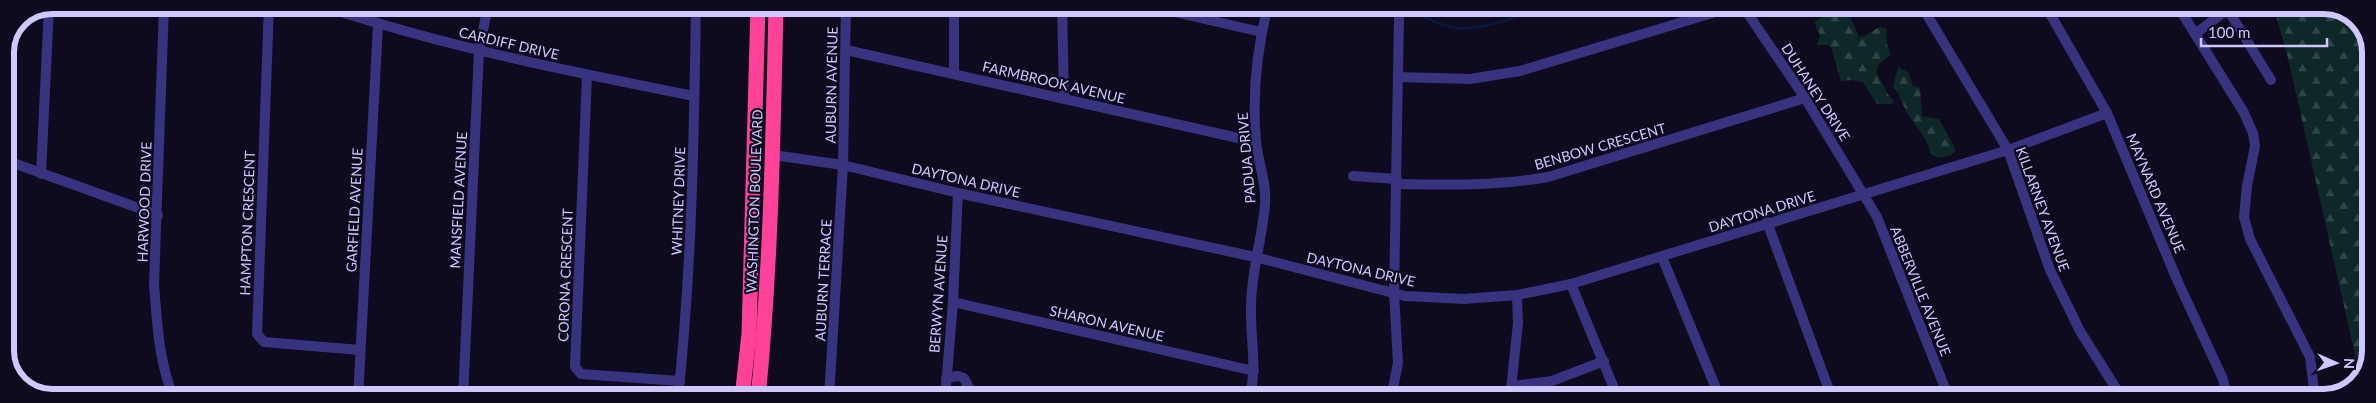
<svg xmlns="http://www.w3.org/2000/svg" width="2376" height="403" font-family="Lato,sans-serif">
	<defs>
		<pattern id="forest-firs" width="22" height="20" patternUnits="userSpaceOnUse" patternTransform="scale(1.25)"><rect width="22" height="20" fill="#0d2827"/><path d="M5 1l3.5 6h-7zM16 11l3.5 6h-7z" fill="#2f4647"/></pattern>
	</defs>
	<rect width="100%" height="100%" fill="#0e0b1e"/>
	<g fill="url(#forest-firs)">
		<path d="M 1831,5 L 1845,5 L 1859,37 L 1866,35 L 1879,27 L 1886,28 L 1887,44 L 1891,55 L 1879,64 L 1876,72 L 1889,96 L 1894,101 L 1892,104 L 1877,104 L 1863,82 L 1852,80 L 1841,81 L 1831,47 L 1828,45 L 1817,45 L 1820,35 L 1814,22 L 1832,11 Z"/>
		<path d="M 2273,5 L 2331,5 L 2358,19 L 2371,46 L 2371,358 L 2360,377 L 2288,58 Z"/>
		<path d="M 1898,67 L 1908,72 L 1913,86 L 1920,88 L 1922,116 L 1939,119 L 1955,148 L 1955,152 L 1948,156 L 1937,158 L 1931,153 L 1926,140 L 1907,113 L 1898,93 L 1893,87 Z"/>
	</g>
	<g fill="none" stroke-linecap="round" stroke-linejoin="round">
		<path stroke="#06183b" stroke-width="2.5" d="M 1401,5 C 1418,14 1436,24 1455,28 C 1478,32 1528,13 1552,5"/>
		<g stroke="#37337f" stroke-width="10">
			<path d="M 164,5 L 154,285 C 157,322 159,364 174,398"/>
			<path d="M 269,5 L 257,334 L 264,342 L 360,350"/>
			<path d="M 320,5 C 442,46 568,71 694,96"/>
			<path d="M 954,5 L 954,73"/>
			<path d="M 1062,5 L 1064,98"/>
			<path d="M 1144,5 L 1261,32"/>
			<path d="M 1742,5 L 1805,98 L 1877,217 L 1949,398"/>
			<path d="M 1921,5 L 2008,150 L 2050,270 L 2080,331 L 2122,398"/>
			<path d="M 2045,5 L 2107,113 L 2178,282 L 2223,379 L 2227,398"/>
			<path d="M 2177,5 L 2243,111 L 2253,133 L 2255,146 L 2247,186 L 2244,217 L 2250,239 L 2310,357 L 2315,398"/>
			<path d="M 2225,5 L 2271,80"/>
			<path d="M 2195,34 L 2227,10"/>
			<path d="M 846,50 L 1256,142"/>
			<path d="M 587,75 L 575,367 L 581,374 L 680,381"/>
			<path d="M 1398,77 L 1470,79 L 1520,71 L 1739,5"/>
			<path d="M 773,155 L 843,165 L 958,193 L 1255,257 L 1405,296 L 1464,299 L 1517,295 L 1571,284 L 2008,150 L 2107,113"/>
			<path d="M 5,160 L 158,215"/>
			<path d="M 41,174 L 49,6"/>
			<path d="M 1353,176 L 1397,179"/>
			<path d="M 1397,184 C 1448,185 1497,186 1548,177 L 1805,98"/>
			<path d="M 1767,222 L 1832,398"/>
			<path d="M 1662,257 L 1720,398"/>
			<path d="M 1571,284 L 1618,398"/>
			<path d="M 953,302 L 1254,371"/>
			<path d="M 946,378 L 958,376 L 964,378 L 970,390"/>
			<path d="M 1512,386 L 1552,381 L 1604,361"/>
			<path d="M 358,398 L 378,25"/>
			<path d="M 463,398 L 479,51 L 488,5"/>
			<path d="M 678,398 C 692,267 694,136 696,5"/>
			<path d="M 829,398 L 843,165 L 846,5"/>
			<path d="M 945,398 L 953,302 L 958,193"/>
			<path d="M 1249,398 C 1258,368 1250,337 1251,307 C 1251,272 1262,240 1265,205 C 1267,184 1258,162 1256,141 C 1252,96 1257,49 1268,5"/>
			<path d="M 1391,398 L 1398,363 L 1394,293 L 1399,18"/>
			<path d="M 1510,398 L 1518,323 L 1517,295"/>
			<path d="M 1702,398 L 1716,389"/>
		</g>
		<g stroke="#ff4299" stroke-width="15">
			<path d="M 742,398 L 749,334 L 758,5"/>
			<path d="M 758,398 C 771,267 773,136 776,5"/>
		</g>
	</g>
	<g text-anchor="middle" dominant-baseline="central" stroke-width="4.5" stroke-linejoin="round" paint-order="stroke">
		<g font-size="14" fill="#cfc7ff" stroke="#0e0b1e">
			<text transform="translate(509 43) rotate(13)">CARDIFF DRIVE</text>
			<text transform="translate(1054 82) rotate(13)">FARMBROOK AVENUE</text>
			<text transform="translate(831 85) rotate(-89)">AUBURN AVENUE</text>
			<text transform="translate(1816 92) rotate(57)">DUHANEY DRIVE</text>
			<text transform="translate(1600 146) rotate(-16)">BENBOW CRESCENT</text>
			<text transform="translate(1246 158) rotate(-95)">PADUA DRIVE</text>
			<text transform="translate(966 180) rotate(13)">DAYTONA DRIVE</text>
			<text transform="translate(2156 193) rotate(67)">MAYNARD AVENUE</text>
			<text transform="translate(458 200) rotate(-87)">MANSFIELD AVENUE</text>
			<text transform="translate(678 201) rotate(-88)">WHITNEY DRIVE</text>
			<text transform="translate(754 201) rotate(-88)">WASHINGTON BOULEVARD</text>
			<text transform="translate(144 202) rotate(-88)">HARWOOD DRIVE</text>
			<text transform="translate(2043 209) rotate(70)">KILLARNEY AVENUE</text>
			<text transform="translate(354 210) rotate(-87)">GARFIELD AVENUE</text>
			<text transform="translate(1762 211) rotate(-17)">DAYTONA DRIVE</text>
			<text transform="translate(247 223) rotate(-88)">HAMPTON CRESCENT</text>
			<text transform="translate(1361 269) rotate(13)">DAYTONA DRIVE</text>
			<text transform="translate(565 275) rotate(-88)">CORONA CRESCENT</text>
			<text transform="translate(823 280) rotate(-87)">AUBURN TERRACE</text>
			<text transform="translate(1921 291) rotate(68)">ABBERVILLE AVENUE</text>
			<text transform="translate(938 294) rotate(-86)">BERWYN AVENUE</text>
			<text transform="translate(1107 323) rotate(13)">SHARON AVENUE</text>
		</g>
	</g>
	<path d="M0 0H2376V403H0ZM52 14H2324A38 38 0 0 1 2362 52V351A38 38 0 0 1 2324 389H52A38 38 0 0 1 14 351V52A38 38 0 0 1 52 14Z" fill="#0e0b1e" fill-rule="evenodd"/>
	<path fill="none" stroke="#cfc7ff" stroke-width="6" d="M52 14H2324A38 38 0 0 1 2362 52V351A38 38 0 0 1 2324 389H52A38 38 0 0 1 14 351V52A38 38 0 0 1 52 14Z"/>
	<g transform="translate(2336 363) rotate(92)" stroke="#0e0b1e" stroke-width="4" paint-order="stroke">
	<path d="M0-4L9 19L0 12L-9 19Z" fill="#cfc7ff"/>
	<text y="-8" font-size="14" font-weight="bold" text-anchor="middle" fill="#cfc7ff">N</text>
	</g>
	<path d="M2201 38v8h126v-8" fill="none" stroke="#cfc7ff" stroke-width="2.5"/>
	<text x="2208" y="38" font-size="15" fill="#cfc7ff" stroke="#0e0b1e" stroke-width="4" paint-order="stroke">100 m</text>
</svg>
